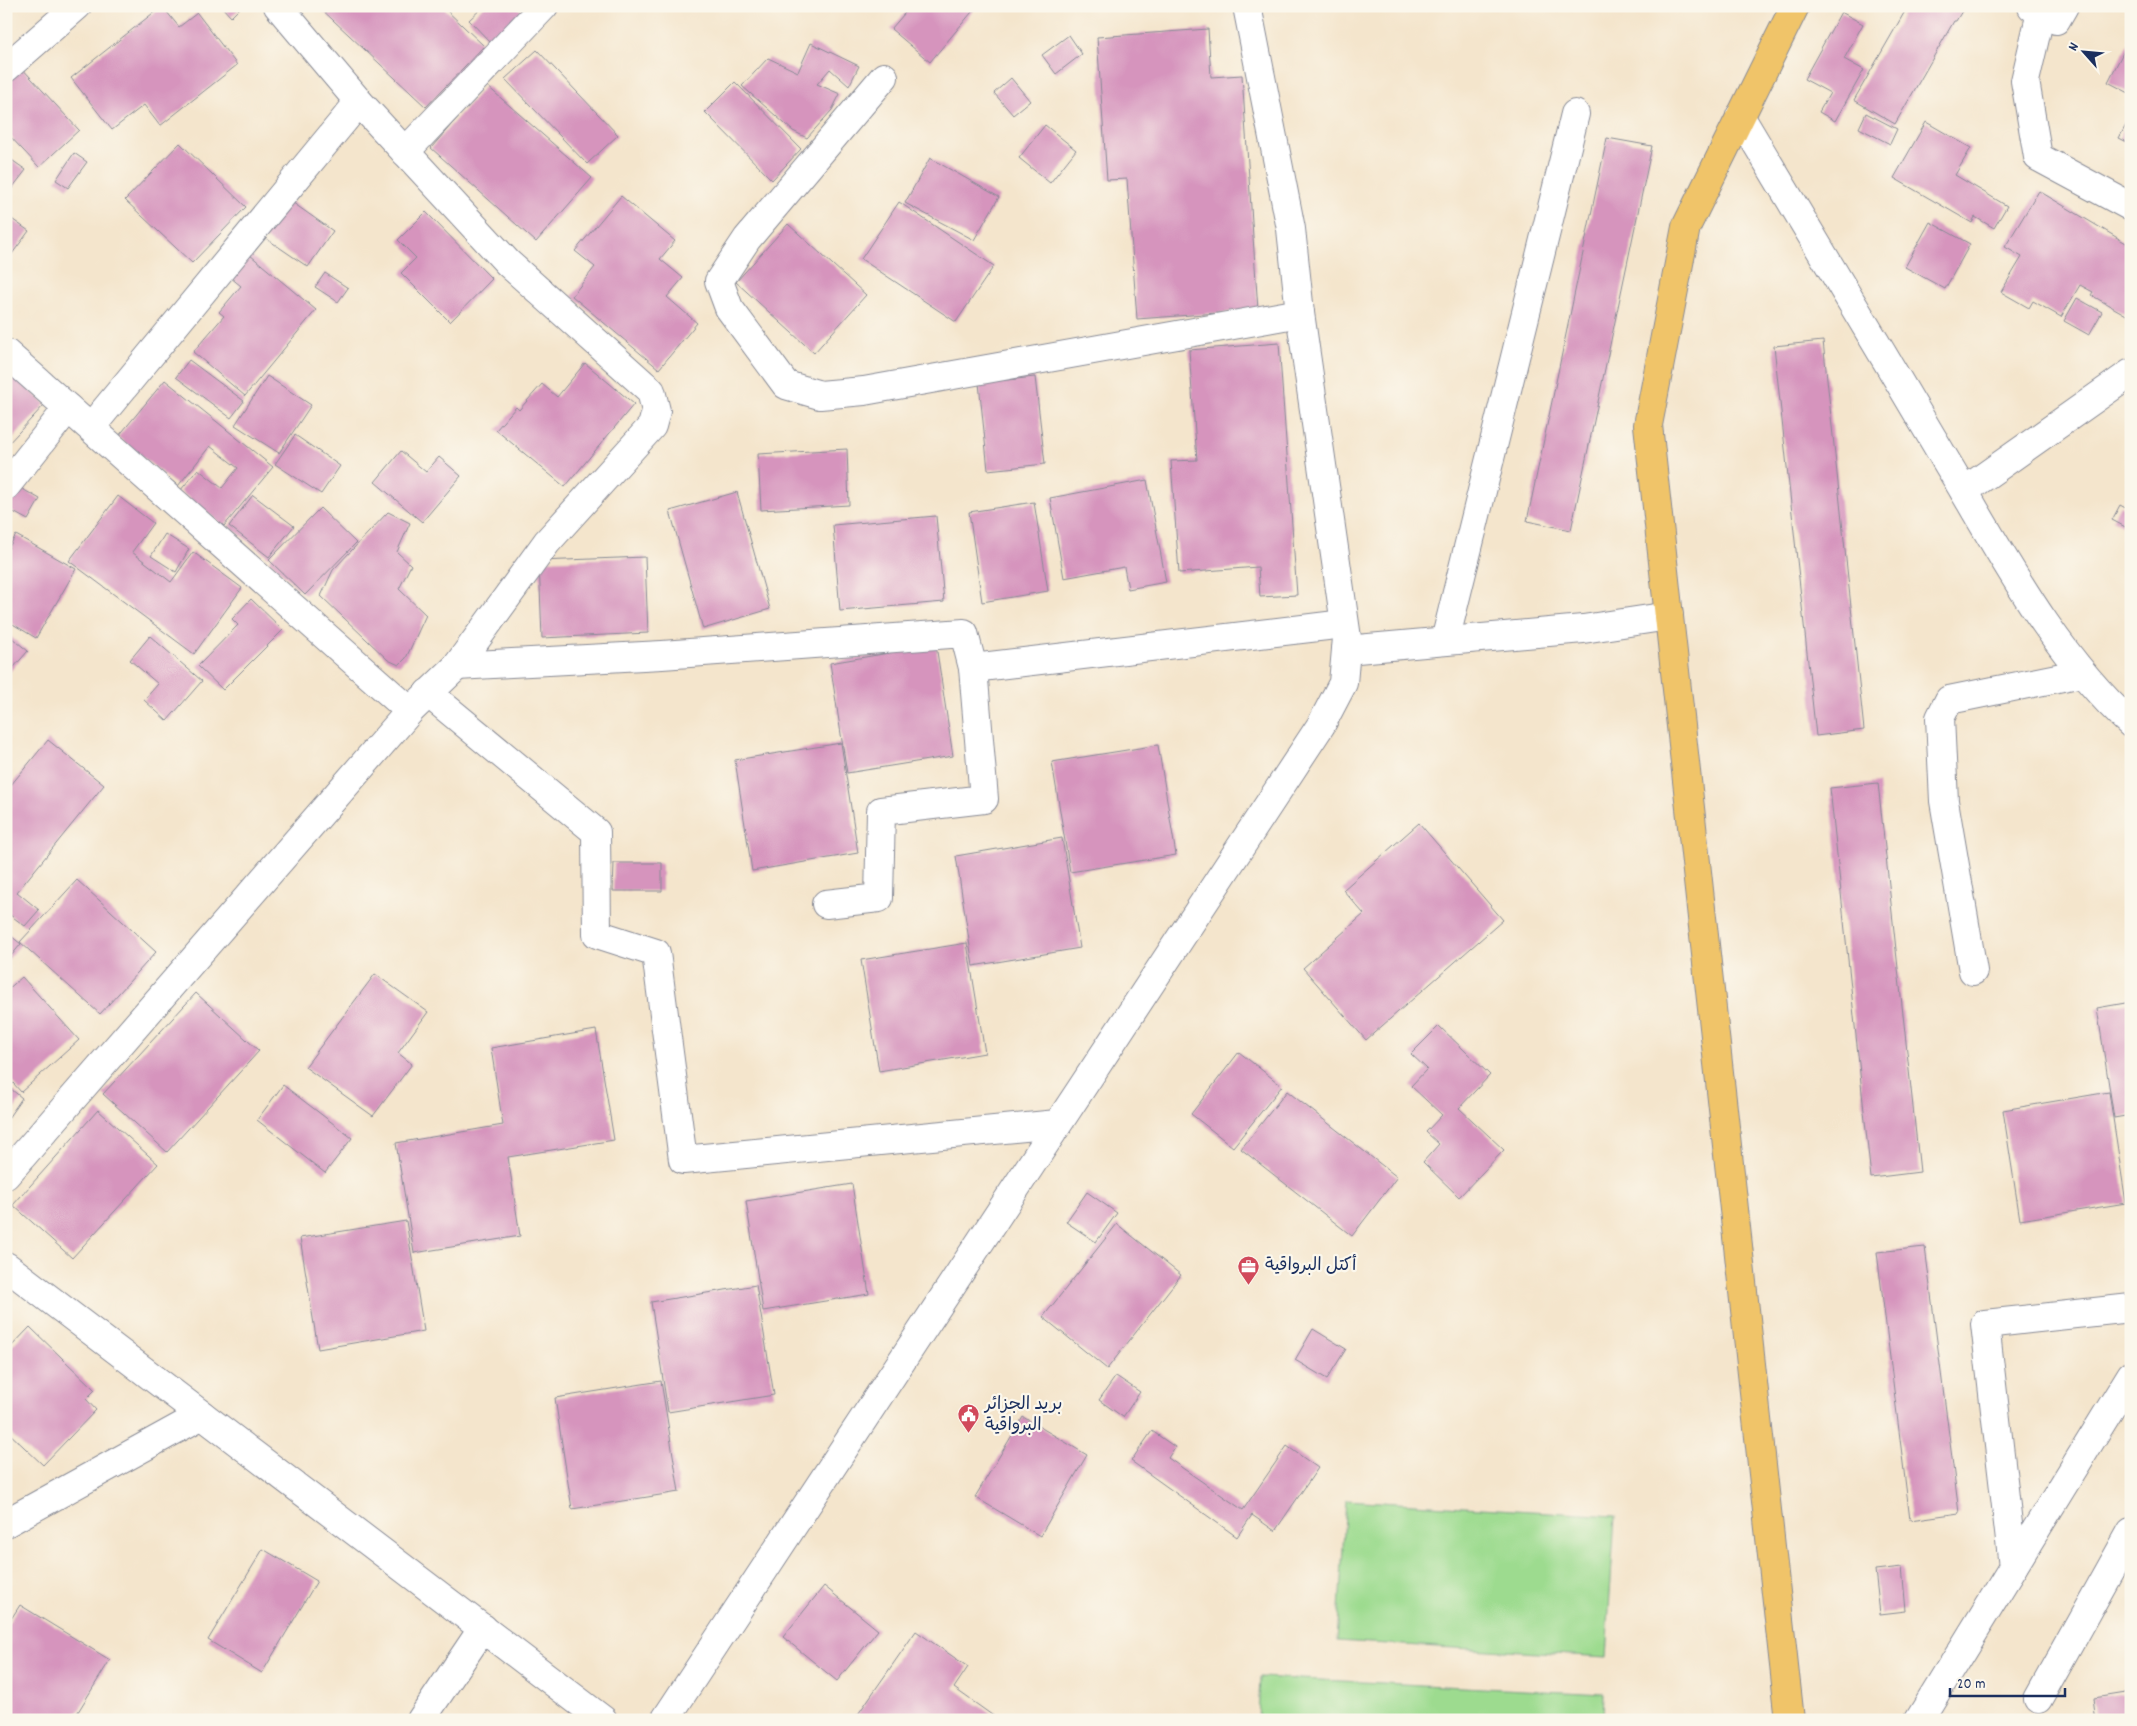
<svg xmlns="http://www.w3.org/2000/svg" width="2137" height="1726" font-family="Dekko,'Playpen Sans Arabic',sans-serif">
	<rect width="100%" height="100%" fill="#fbf7ec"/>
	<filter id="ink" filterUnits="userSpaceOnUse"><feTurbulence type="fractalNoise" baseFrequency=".02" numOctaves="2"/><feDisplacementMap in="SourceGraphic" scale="10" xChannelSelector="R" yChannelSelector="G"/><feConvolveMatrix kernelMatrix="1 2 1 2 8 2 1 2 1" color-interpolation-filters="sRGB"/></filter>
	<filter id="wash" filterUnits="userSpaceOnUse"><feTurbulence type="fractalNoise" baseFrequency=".0096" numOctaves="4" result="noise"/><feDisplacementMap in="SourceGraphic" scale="20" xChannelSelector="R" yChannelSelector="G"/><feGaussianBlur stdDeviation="1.12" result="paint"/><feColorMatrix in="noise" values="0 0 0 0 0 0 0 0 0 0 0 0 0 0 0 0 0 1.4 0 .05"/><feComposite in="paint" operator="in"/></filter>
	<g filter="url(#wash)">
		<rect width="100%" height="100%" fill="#f4e5cc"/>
		<g fill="#9ddb8f" stroke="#5c8576">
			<path d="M 1346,1500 L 1615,1516 L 1606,1657 L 1337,1641 Z"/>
			<path d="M 1260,1677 L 1604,1694 L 1603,1720 L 1258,1720 Z"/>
		</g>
		<g id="blocks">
			<g fill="#d694bd">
				<path d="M 162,6 L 179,27 L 197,13 L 237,65 L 160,126 L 144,105 L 112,130 L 71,78 Z"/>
				<path d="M 221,6 L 242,6 L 231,17 Z"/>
				<path d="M 318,6 L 442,6 L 484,46 L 426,107 Z"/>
				<path d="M 484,6 L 517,6 L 522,12 L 490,42 L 469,20 Z"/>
				<path d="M 911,6 L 977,6 L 930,62 L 891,29 Z"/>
				<path d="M 1908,6 L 1965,6 L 1956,21 L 1954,21 L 1895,124 L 1854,100 Z"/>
				<path d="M 1841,12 L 1863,24 L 1844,59 L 1864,70 L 1835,121 L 1819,112 L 1830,93 L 1804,79 Z"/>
				<path d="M 1208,29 L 1211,77 L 1242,75 L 1258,310 L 1137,319 L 1127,179 L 1107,180 L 1097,37 Z"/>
				<path d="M 1069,35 L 1082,54 L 1056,74 L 1042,55 Z"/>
				<path d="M 2131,37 L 2131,94 L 2108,82 Z"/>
				<path d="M 811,43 L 859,66 L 849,86 L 830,69 L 817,84 L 840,94 L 832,110 L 807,138 L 793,131 L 742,86 L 768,58 L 798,72 Z"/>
				<path d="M 537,50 L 618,135 L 587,164 L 505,79 Z"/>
				<path d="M 19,65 L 79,130 L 39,167 L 6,132 L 6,77 Z"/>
				<path d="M 1011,78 L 1030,101 L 1013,115 L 994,93 Z"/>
				<path d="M 735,82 L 801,149 L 772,180 L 705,112 Z"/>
				<path d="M 486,85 L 592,178 L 536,242 L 431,148 Z"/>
				<path d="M 1866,113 L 1897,129 L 1890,144 L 1859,128 Z"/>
				<path d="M 2131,116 L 2131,144 L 2119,138 Z"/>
				<path d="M 1926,122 L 1971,148 L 1955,175 L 2007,206 L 1994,228 L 1975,217 L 1972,223 L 1894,178 Z"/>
				<path d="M 1045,125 L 1076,150 L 1050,183 L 1019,158 Z"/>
				<path d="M 1607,138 L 1652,146 L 1571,530 L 1527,521 Z"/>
				<path d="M 180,143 L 246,207 L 192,263 L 125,200 Z"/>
				<path d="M 74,153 L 87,162 L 68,188 L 56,180 Z"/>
				<path d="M 6,156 L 26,170 L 6,196 Z"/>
				<path d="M 930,158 L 999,197 L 974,240 L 905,203 Z"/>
				<path d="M 2039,191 L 2131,246 L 2131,311 L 2128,316 L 2091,295 L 2093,292 L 2080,285 L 2061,317 L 2033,301 L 2029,308 L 2001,292 L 2022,257 L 2005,247 Z"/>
				<path d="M 621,196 L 675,241 L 660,259 L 683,278 L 667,297 L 697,323 L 659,369 L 572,296 L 595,267 L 575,251 Z"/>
				<path d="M 289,200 L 333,231 L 308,267 L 264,237 Z"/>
				<path d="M 899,202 L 994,266 L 956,322 L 861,259 Z"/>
				<path d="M 426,212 L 492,279 L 450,322 L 401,273 L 416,258 L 398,240 Z"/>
				<path d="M 6,215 L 29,231 L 6,262 Z"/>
				<path d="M 1930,222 L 1970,244 L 1945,289 L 1905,267 Z"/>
				<path d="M 788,224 L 866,295 L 814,353 L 736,282 Z"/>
				<path d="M 244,250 L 316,310 L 245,396 L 193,352 L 224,316 L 219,312 L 241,286 L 225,273 Z"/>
				<path d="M 325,273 L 348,288 L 338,302 L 315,287 Z"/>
				<path d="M 2077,298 L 2102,312 L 2089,335 L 2064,321 Z"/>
				<path d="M 1823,341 L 1864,730 L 1816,736 L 1774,346 Z"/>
				<path d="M 1279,343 L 1297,595 L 1260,597 L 1258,567 L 1179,573 L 1171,461 L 1197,460 L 1189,350 Z"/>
				<path d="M 189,360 L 244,401 L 231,418 L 176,377 Z"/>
				<path d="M 585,363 L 634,404 L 565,487 L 496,430 L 516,407 L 519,410 L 542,384 L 557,397 Z"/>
				<path d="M 6,369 L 45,404 L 6,446 Z"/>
				<path d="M 267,376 L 311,405 L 279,453 L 235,425 Z"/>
				<path d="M 1035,377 L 1045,464 L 988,470 L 979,383 Z"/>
				<path d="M 165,380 L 273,467 L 224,526 L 180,491 L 198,469 L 222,488 L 238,468 L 210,446 L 178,486 L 118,437 Z"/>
				<path d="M 295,435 L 340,466 L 321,494 L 275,464 Z"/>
				<path d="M 847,449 L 849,505 L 761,510 L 758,454 Z"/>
				<path d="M 401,451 L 426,472 L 439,457 L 461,476 L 422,522 L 375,482 Z"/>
				<path d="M 1147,480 L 1166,582 L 1128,589 L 1124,567 L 1064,578 L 1050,498 Z"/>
				<path d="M 17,486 L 40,499 L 28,520 L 6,508 Z"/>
				<path d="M 737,492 L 770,609 L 703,629 L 670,511 Z"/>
				<path d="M 253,495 L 294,526 L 269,557 L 229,526 Z"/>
				<path d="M 118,496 L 153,523 L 132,552 L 171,582 L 193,552 L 242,588 L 194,654 L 69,561 Z"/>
				<path d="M 1034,502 L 1048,591 L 982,602 L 969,512 Z"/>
				<path d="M 2120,505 L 2131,511 L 2131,530 L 2112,520 Z"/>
				<path d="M 320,508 L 356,543 L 305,595 L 269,560 Z"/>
				<path d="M 388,512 L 410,523 L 397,552 L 411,565 L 399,589 L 426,615 L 406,658 L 399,665 L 388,660 L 321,596 L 333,570 Z"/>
				<path d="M 936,516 L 944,602 L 840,611 L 833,525 Z"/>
				<path d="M 165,534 L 189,549 L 176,572 L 151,556 Z"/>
				<path d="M 16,535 L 76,569 L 36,638 L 6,620 L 6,552 Z"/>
				<path d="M 645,557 L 648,633 L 542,638 L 539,561 Z"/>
				<path d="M 251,599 L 283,630 L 223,690 L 198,666 L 238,625 L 232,619 Z"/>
				<path d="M 6,633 L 28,651 L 6,676 Z"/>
				<path d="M 150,636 L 202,681 L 167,721 L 144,700 L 158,684 L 130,660 Z"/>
				<path d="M 936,645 L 953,756 L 847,773 L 830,663 Z"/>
				<path d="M 48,740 L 104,785 L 17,892 L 39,910 L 25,926 L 6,912 L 6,791 Z"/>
				<path d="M 841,743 L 858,853 L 752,871 L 735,760 Z"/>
				<path d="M 1158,745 L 1176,855 L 1070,872 L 1052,762 Z"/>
				<path d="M 1878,783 L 1920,1172 L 1871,1178 L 1830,788 Z"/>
				<path d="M 1419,823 L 1503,920 L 1366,1040 L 1303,968 L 1364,914 L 1343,890 Z"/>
				<path d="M 1062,838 L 1080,948 L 973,966 L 956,856 Z"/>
				<path d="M 614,863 L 662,863 L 662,891 L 613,891 Z"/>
				<path d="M 77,880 L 156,952 L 100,1014 L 20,942 Z"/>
				<path d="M 6,932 L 21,944 L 6,962 Z"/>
				<path d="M 967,943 L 985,1053 L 879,1071 L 861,960 Z"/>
				<path d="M 375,974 L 428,1012 L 398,1053 L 412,1064 L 373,1116 L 305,1067 Z"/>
				<path d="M 22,977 L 79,1040 L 21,1092 L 6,1075 L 6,991 Z"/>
				<path d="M 196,993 L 259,1051 L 167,1152 L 103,1094 Z"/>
				<path d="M 2131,1002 L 2131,1115 L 2114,1118 L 2097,1008 Z"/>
				<path d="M 1439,1026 L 1490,1075 L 1459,1108 L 1504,1150 L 1459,1197 L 1423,1162 L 1439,1144 L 1426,1132 L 1442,1115 L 1411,1086 L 1427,1069 L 1411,1054 Z"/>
				<path d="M 596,1030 L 614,1140 L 508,1157 L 520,1236 L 414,1253 L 396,1143 L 503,1125 L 491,1048 Z"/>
				<path d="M 1239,1052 L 1282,1086 L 1233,1147 L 1191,1114 Z"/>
				<path d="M 6,1085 L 22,1098 L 6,1121 Z"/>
				<path d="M 283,1085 L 352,1138 L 325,1173 L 257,1120 Z"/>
				<path d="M 1287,1091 L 1397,1177 L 1352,1236 L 1241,1149 Z"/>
				<path d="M 2109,1092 L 2126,1203 L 2020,1220 L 2003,1110 Z"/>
				<path d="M 98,1110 L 158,1164 L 72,1258 L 13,1205 Z"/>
				<path d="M 852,1184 L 869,1294 L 763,1311 L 746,1201 Z"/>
				<path d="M 1087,1192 L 1117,1213 L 1096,1242 L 1066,1222 Z"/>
				<path d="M 406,1221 L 424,1331 L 318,1349 L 300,1238 Z"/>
				<path d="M 1117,1224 L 1181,1275 L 1107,1369 L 1043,1317 Z"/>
				<path d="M 1925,1247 L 1959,1513 L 1910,1520 L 1877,1252 Z"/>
				<path d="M 756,1285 L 774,1395 L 668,1412 L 651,1302 Z"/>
				<path d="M 30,1327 L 95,1390 L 86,1399 L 96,1410 L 43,1465 L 6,1430 L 6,1352 Z"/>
				<path d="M 1313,1329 L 1346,1349 L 1327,1379 L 1295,1360 Z"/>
				<path d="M 1116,1376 L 1140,1392 L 1123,1417 L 1099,1400 Z"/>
				<path d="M 661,1381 L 679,1492 L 572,1509 L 555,1398 Z"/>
				<path d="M 1023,1417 L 1087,1455 L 1040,1536 L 975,1497 Z"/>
				<path d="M 1152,1431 L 1175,1447 L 1168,1458 L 1243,1510 L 1287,1446 L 1318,1468 L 1275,1531 L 1252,1515 L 1237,1537 L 1131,1461 Z"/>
				<path d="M 263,1549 L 317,1581 L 262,1673 L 208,1640 Z"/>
				<path d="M 1902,1567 L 1906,1611 L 1880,1614 L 1875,1570 Z"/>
				<path d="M 824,1586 L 878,1630 L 837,1681 L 783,1637 Z"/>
				<path d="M 20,1605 L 110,1660 L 73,1720 L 6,1720 L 6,1627 Z"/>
				<path d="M 916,1631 L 968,1667 L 954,1688 L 999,1720 L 854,1720 Z"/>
				<path d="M 2131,1692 L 2131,1720 L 2097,1720 L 2094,1698 Z"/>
			</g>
		</g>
	</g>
	<g filter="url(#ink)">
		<use href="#blocks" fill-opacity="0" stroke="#888a95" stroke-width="1"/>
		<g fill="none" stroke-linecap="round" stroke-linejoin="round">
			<defs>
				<g id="minor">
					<path d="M 2032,7 L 2056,20 L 2064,6"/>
					<path d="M 2041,12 L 2025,81 L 2038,157 L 2131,207"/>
					<path d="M 6,68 L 77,6"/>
					<path d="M 884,77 L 747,239 L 719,281 L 729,308 L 786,385 L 820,395 L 864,391 L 1300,313"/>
					<path d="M 1740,116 C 1810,233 1880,349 1949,466 C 2003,556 2052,652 2131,724"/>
					<path d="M 405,152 L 544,6"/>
					<path d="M 6,353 L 410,711"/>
					<path d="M 91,427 L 359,102"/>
					<path d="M 6,486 L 68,408"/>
					<path d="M 1964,491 L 2131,373"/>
					<path d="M 1445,641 L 1575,114"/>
					<path d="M 1346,650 L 1583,629 L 1669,616"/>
					<path d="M 457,666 L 662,655 L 964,633 L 973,668 L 984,799 L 881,811 L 879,898 L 826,904"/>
					<path d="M 973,668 L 1344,624"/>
					<path d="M 428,693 L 596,832 L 597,934 L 656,953 L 683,1160 L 1057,1124"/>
					<path d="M 1973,971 L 1944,801 L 1940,718 L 1949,700 L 2082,673"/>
					<path d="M 6,1175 L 410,711 L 457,666 L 547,542 L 652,426 L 656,411 L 651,391 L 508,263 L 359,102 L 278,6"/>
					<path d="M 6,1266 L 603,1720"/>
					<path d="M 6,1523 L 202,1415"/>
					<path d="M 2013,1567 L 1985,1324 L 2131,1308"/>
					<path d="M 2038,1699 L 2131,1532"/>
					<path d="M 421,1720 L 483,1628"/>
					<path d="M 665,1720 L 1321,725 L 1343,683 L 1347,638 L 1300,313 L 1291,229 L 1247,6"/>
					<path d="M 1919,1720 L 2131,1375"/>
				</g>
				<path id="major" d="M 1790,1720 L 1648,425 L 1686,227 L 1795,6"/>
			</defs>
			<use href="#minor" stroke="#888a95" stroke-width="30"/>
			<use href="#major" stroke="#888a95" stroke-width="30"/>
			<use href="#minor" stroke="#fff" stroke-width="28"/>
			<use href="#major" stroke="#f0c469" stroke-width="28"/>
		</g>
	</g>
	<defs>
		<symbol id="office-pin" viewBox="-11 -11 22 30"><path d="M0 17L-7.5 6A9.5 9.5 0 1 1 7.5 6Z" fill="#d1495b" stroke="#fbf7ec"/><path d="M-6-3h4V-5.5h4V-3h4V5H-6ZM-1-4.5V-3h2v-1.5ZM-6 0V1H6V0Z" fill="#fff"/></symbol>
		<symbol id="civic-pin" viewBox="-11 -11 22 30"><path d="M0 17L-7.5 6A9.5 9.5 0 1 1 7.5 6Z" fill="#d1495b" stroke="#fbf7ec"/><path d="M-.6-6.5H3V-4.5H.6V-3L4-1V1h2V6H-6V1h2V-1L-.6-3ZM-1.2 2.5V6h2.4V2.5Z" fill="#fff"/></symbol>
	</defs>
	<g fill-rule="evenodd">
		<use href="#office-pin" x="1236" y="1254" width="25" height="34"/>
		<use href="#civic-pin" x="956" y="1402" width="25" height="34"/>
	</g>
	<g text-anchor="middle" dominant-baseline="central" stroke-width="4.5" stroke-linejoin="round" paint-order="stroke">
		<g font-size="18" fill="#1b2f5e" stroke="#fbf7ec" text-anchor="start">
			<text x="1265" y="1266">أكتل البرواقية</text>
			<text x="985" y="1405">بريد الجزائر<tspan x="985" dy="21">البرواقية</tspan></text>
		</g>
	</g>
	<rect width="2137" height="1726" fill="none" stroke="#fbf7ec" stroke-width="25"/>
	<g transform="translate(2084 52) rotate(297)" stroke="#fbf7ec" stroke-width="4" paint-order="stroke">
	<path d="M0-4L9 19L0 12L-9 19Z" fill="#1b2f5e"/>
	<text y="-8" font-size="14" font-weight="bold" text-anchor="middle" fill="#1b2f5e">N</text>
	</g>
	<path d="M1950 1688v8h115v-8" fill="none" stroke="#1b2f5e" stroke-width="2.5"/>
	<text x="1957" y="1688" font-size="15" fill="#1b2f5e" stroke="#fbf7ec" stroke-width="4" paint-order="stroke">20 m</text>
</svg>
